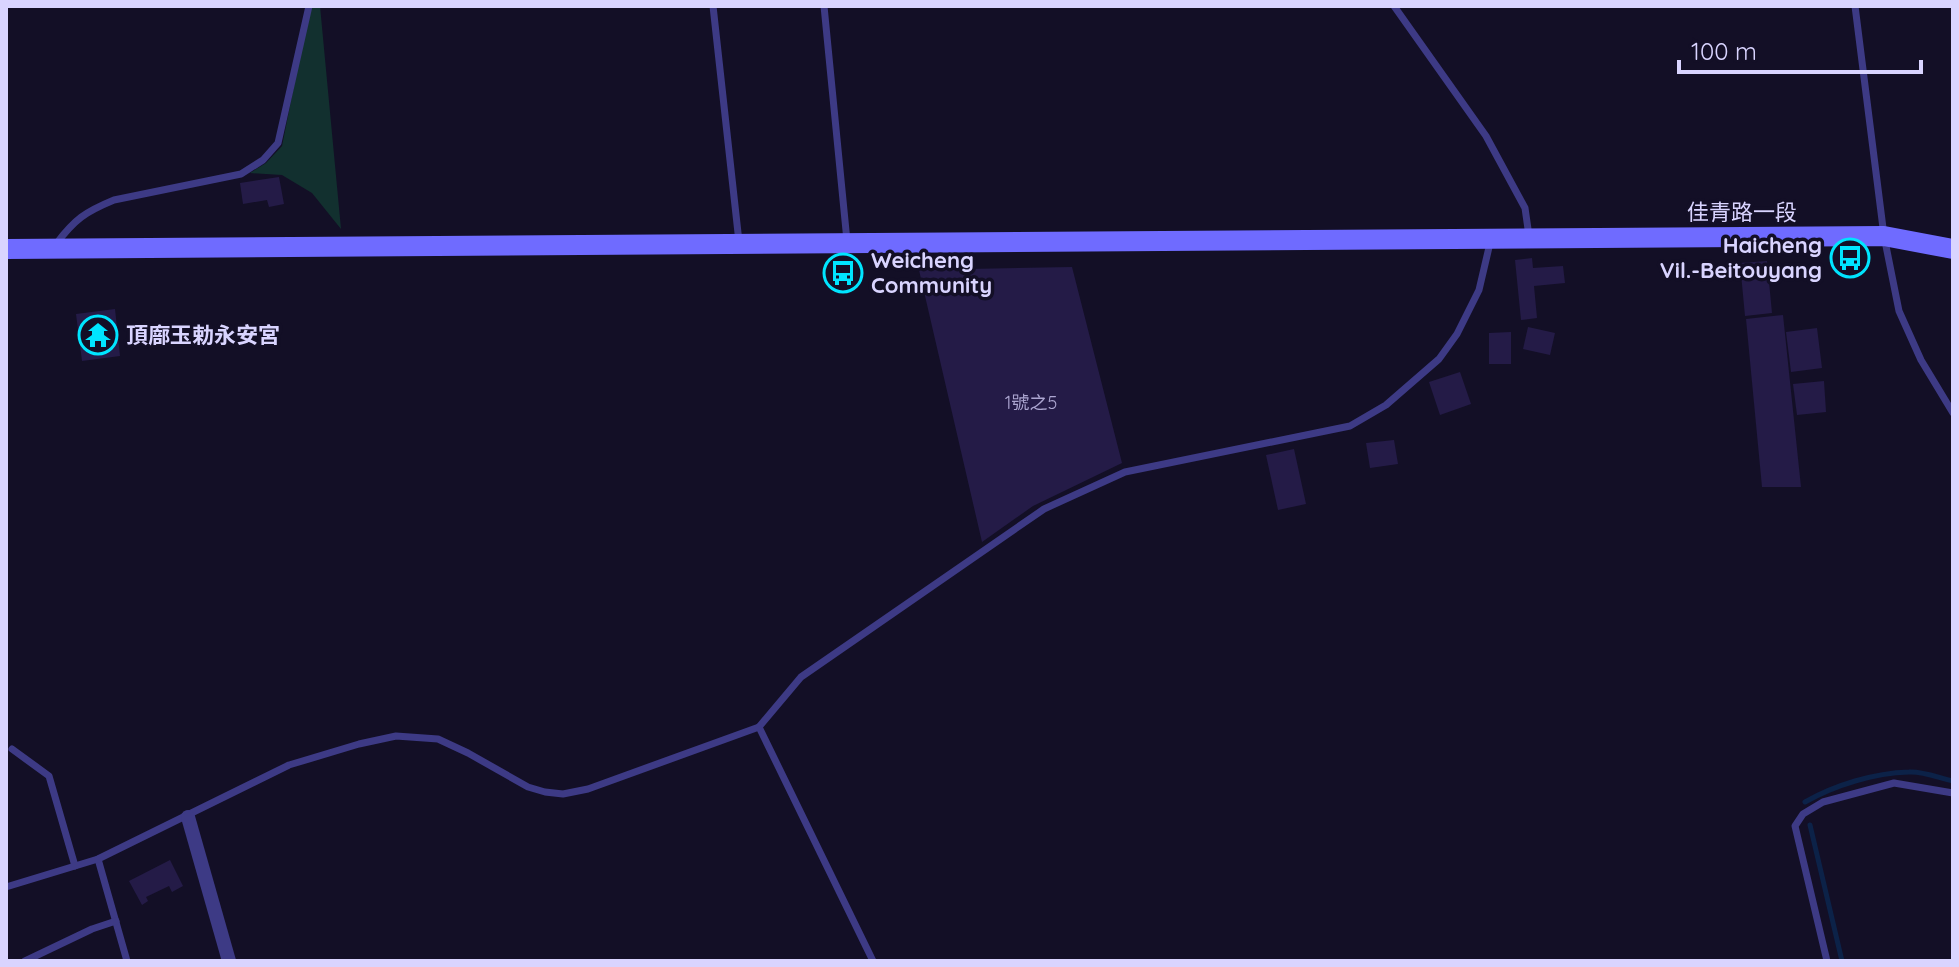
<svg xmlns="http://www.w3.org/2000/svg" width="1959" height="967" font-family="Quicksand,'Noto Sans TC',sans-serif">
	<rect width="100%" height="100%" fill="#130f26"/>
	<path fill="#12302f" d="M 313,6 L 320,6 L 341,229 L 312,193 L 282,175 L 250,173 L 266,163 L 282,146 L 309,11 Z"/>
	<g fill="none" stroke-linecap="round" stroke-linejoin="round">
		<g stroke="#0c2248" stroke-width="5">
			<path d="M 1805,802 C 1835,785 1874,773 1909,772 C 1923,771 1939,778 1953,781"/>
			<path d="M 1810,825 L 1842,961"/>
		</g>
	</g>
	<g fill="#241b47">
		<path d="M 279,177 L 284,204 L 269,207 L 267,200 L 243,204 L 240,183 Z"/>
		<path d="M 1532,258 L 1533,268 L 1563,266 L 1565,283 L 1534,286 L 1537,318 L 1521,320 L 1515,260 Z"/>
		<path d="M 1767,261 L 1772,313 L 1745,316 L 1740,263 Z"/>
		<path d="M 1072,267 L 1122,463 L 1033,506 L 982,542 L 919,270 Z"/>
		<path d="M 115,309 L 120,356 L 82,361 L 76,314 Z"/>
		<path d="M 1783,315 L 1801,487 L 1762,487 L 1746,319 Z"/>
		<path d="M 1528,327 L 1555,333 L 1550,355 L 1523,349 Z"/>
		<path d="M 1817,328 L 1822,368 L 1791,372 L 1786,332 Z"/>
		<path d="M 1511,332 L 1511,364 L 1489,364 L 1489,333 Z"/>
		<path d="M 1460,372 L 1471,404 L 1440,415 L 1429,382 Z"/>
		<path d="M 1824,381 L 1826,412 L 1797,415 L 1793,384 Z"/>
		<path d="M 1394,440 L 1398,464 L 1370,468 L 1366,443 Z"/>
		<path d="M 1294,449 L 1306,504 L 1278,510 L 1266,455 Z"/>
		<path d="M 170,860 L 183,886 L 172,892 L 169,886 L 146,897 L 148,901 L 142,905 L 129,881 Z"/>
	</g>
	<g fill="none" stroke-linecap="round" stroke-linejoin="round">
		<g stroke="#3d3a85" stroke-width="7">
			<path d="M 713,6 L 739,242"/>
			<path d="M 824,6 L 847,241"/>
			<path d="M 1394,6 L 1486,136 L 1525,208 L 1529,236"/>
			<path d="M 1855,6 L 1884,236 L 1899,311 L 1921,360 L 1953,413"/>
			<path d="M 56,244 C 75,219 85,212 114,200 L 241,174 L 263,160 L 278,143 L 309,6"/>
			<path d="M 759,727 L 873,961"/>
			<path d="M 12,749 L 49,776 L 75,866"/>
			<path d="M 98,859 L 127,961"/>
			<path d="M 6,887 L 98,859 L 289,765 L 359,744 L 396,736 L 438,739 L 468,753 L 528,787 L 545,792 L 563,794 L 588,789 L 759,727 L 801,677 L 1044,509 L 1125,472 L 1350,426 L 1386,405 L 1439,359 L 1457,334 L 1479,290 L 1490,243"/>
			<path d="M 25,961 L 92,929 L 116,921"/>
			<path d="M 1827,961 L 1795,826 L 1803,814 L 1823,802 L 1894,783 L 1953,793"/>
		</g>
		<path stroke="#3d3a85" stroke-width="14" d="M 188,817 L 229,961"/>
		<path stroke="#6f6bff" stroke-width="20" d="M 6,249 L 1884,236 L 1953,249"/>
	</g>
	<defs>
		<symbol id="bus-ring" viewBox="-11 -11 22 22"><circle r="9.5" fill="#130f26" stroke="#00e5ff" stroke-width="1.5"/><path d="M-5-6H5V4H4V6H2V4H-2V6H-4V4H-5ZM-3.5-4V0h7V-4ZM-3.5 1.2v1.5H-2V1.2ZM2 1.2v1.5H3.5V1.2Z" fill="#00e5ff"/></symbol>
		<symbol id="temple-ring" viewBox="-11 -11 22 22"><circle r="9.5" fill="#130f26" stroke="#00e5ff" stroke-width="1.5"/><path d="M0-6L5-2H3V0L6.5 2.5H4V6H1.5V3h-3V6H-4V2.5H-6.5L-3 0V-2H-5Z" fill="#00e5ff"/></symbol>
	</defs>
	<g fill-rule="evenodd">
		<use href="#bus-ring" x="1828" y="236" width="44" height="44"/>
		<use href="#bus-ring" x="821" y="251" width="44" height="44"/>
		<use href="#temple-ring" x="76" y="313" width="44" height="44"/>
	</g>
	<g text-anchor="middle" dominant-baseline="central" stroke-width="7" stroke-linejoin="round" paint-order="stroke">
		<g font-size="18" fill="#aca6d1">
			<text x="1031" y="402">1號之5</text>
		</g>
		<g font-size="22" fill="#d9d4ff" stroke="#130f26">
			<text x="1742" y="212">佳青路一段</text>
		</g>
		<g font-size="22" font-weight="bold" fill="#d9d4ff" stroke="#130f26" text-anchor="start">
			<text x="1822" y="245" text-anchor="end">Haicheng<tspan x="1822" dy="25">Vil.-Beitouyang</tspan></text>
			<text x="871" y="260">Weicheng<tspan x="871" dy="25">Community</tspan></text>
			<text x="126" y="335">頂廍玉勅永安宮</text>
		</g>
	</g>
	<rect width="1959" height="967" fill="none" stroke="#d9d4ff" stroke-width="16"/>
	<path d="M1679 60v12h242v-12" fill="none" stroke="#d9d4ff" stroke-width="4"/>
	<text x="1691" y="60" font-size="24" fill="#d9d4ff" stroke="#130f26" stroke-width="6" paint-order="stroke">100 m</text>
</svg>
